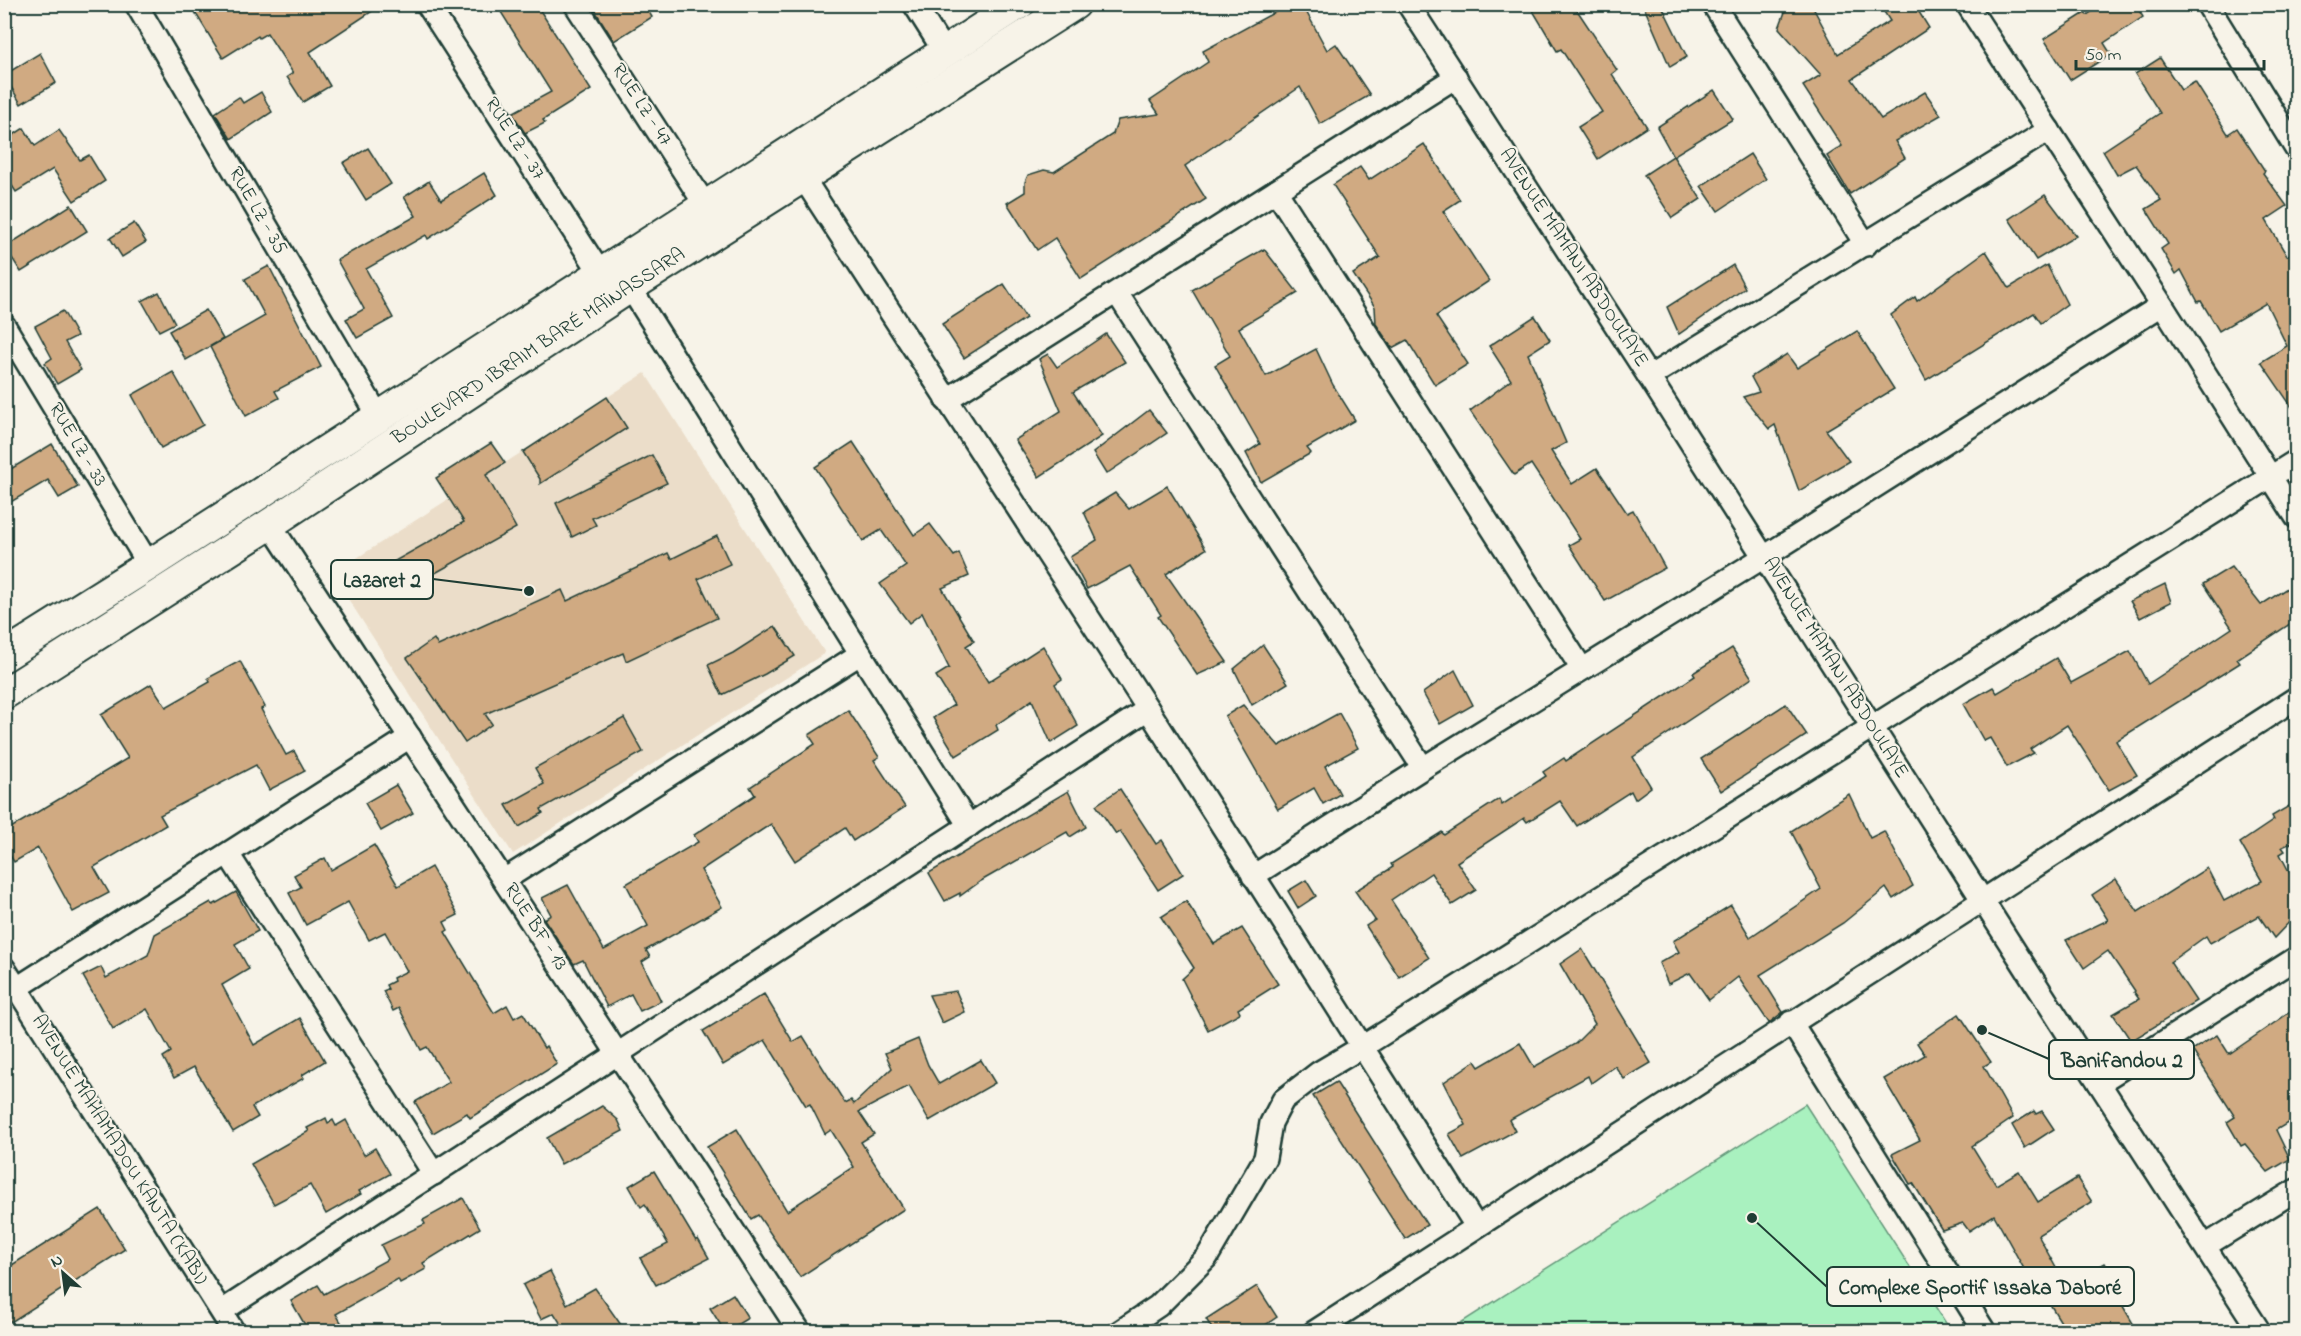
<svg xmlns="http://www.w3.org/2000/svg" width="2301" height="1336" font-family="'Indie Flower',sans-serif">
	<rect width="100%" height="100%" fill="#f7f3e8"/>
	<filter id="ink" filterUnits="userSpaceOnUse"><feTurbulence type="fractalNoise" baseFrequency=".0167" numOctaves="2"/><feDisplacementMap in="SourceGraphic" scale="12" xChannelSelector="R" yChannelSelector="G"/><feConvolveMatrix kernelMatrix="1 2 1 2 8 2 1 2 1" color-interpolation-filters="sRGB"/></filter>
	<g filter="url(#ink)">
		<path fill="#ebddc9" d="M 645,373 L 825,653 L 513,854 L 332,574 Z"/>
		<path fill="#a9f1bf" stroke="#64977a" stroke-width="1.5" d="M 1805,1104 L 1951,1331 L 1448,1331 Z"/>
		<g fill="#d0aa82" stroke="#1f3d34" stroke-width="1.5">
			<path d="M 190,4 L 383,4 L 310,52 L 330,86 L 303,102 L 287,77 L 293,73 L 267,33 L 259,38 L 258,36 L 223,58 Z"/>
			<path d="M 496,4 L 536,4 L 591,90 L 543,120 L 545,123 L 525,133 L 512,113 L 551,92 Z"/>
			<path d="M 591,4 L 644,4 L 652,17 L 614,41 Z"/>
			<path d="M 1290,4 L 1302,4 L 1327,50 L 1336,44 L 1370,95 L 1320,124 L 1300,87 L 1185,166 L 1206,199 L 1081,279 L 1055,238 L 1037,250 L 1007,203 L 1025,192 L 1025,182 L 1028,175 L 1044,170 L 1054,172 L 1113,134 L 1118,120 L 1159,114 L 1150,101 L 1208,62 L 1203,51 Z"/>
			<path d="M 1529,4 L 1573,4 L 1617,70 L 1612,74 L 1647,127 L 1598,159 L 1578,127 L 1602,112 L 1561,49 L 1557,51 Z"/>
			<path d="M 1649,4 L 1661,4 L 1687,57 L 1670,67 L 1644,7 Z"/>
			<path d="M 1788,4 L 1811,4 L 1838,54 L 1890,21 L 1879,4 L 1914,4 L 1929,28 L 1852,79 L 1881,119 L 1925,92 L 1941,115 L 1895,141 L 1905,158 L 1850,194 L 1827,156 L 1842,146 L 1803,86 L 1821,75 L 1779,28 Z"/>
			<path d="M 2103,4 L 2135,4 L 2143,17 L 2104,43 L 2111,54 L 2070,80 L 2044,39 L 2085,13 L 2087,15 Z"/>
			<path d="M 40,53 L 56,83 L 21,104 L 4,75 Z"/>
			<path d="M 2160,58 L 2181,90 L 2195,82 L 2228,134 L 2237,128 L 2265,171 L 2263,173 L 2287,206 L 2266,220 L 2287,256 L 2296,250 L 2296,413 L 2261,362 L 2287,346 L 2266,303 L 2219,331 L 2201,301 L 2198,302 L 2181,270 L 2176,274 L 2161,249 L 2168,244 L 2146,209 L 2161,200 L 2136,165 L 2117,175 L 2103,151 L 2160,113 L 2135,74 Z"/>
			<path d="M 1714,90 L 1733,119 L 1673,156 L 1657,127 Z"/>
			<path d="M 261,92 L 272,112 L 231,139 L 215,113 L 239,97 L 243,103 Z"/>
			<path d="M 24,128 L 35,146 L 59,130 L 80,160 L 89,155 L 105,181 L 74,201 L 53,169 L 16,192 L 4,173 L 4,141 Z"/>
			<path d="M 1424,144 L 1460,200 L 1443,211 L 1489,281 L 1436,316 L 1468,364 L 1435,385 L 1407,340 L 1392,348 L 1376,324 L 1375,307 L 1353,274 L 1380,257 L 1333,185 L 1360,167 L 1369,180 Z"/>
			<path d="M 368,148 L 391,184 L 366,200 L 343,163 Z"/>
			<path d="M 1750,154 L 1766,179 L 1718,211 L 1701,186 Z"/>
			<path d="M 1673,156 L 1701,199 L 1672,218 L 1644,175 Z"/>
			<path d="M 484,173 L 497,195 L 428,239 L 426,235 L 366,269 L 393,318 L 357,338 L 346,319 L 364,309 L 337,260 L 416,216 L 404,197 L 429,181 L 441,200 Z"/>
			<path d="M 2045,195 L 2076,236 L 2036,260 L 2009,219 Z"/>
			<path d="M 71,205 L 87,231 L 21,272 L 5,247 Z"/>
			<path d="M 134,223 L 146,242 L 122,257 L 110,238 Z"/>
			<path d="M 1264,249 L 1298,293 L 1239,328 L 1266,376 L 1316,349 L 1333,385 L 1355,420 L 1307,448 L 1311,453 L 1261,482 L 1246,453 L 1260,444 L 1215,365 L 1230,356 L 1192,290 Z"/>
			<path d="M 1986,251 L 2009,288 L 2047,265 L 2067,304 L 2041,323 L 2034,313 L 1926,380 L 1891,315 L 1915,297 L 1917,301 Z"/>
			<path d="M 1733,265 L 1745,288 L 1679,334 L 1667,307 Z"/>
			<path d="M 269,266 L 321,367 L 275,391 L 279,398 L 246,416 L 210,347 L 265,316 L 245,279 Z"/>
			<path d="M 1004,284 L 1026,318 L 964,358 L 942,324 Z"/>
			<path d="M 159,292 L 175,323 L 159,331 L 142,301 Z"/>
			<path d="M 206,310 L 223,339 L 186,360 L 169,331 Z"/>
			<path d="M 63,311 L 77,336 L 65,342 L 81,370 L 57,384 L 45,363 L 52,358 L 35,326 Z"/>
			<path d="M 1535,316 L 1550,340 L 1528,354 L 1566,443 L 1551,451 L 1572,484 L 1597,468 L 1627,513 L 1633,510 L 1665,568 L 1605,601 L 1569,545 L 1580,539 L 1531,464 L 1514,475 L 1470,411 L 1511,380 L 1489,346 Z"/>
			<path d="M 1857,331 L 1894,389 L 1826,430 L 1849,461 L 1799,491 L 1775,425 L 1769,429 L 1743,397 L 1759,392 L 1751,377 L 1787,354 L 1797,368 Z"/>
			<path d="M 1106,334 L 1125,362 L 1073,392 L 1102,436 L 1039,477 L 1015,440 L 1061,411 L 1039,359 L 1048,354 L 1057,367 Z"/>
			<path d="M 173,372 L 203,425 L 161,448 L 132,395 Z"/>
			<path d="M 607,397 L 627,428 L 540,484 L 540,479 L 523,452 Z"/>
			<path d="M 1149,410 L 1167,433 L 1106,474 L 1093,453 Z"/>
			<path d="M 853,442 L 914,535 L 930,524 L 954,556 L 959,553 L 969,576 L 942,588 L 974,641 L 966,646 L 988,682 L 1043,646 L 1062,679 L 1055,684 L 1078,726 L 1051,743 L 1032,700 L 996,725 L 998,730 L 956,756 L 933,718 L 954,705 L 936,676 L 949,668 L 922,613 L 909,623 L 880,584 L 906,566 L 881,530 L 863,541 L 815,467 Z"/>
			<path d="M 491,443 L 505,463 L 486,475 L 516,528 L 428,577 L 430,579 L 401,595 L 386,566 L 464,522 L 436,478 Z"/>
			<path d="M 52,444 L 78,487 L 59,498 L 48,480 L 4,506 L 4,473 Z"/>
			<path d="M 652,455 L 667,483 L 592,518 L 596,525 L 572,537 L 556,503 Z"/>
			<path d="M 1167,486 L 1206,549 L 1166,574 L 1227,662 L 1197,675 L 1158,617 L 1161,615 L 1130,566 L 1087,589 L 1070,557 L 1097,540 L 1084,512 L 1115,493 L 1129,509 Z"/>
			<path d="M 717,536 L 730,564 L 698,579 L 717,618 L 626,661 L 623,653 L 485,714 L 492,724 L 465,743 L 407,658 L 434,639 L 438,646 L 562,590 L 567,601 L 668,553 L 671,559 Z"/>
			<path d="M 2231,567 L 2261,605 L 2287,588 L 2296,600 L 2296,620 L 2237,659 L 2240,663 L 2116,741 L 2137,775 L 2109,790 L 2067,725 L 2030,749 L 2034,753 L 2007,767 L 1990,738 L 1984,741 L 1963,704 L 1993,687 L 1997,693 L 2056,658 L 2071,683 L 2130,651 L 2148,684 L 2232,628 L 2203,584 Z"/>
			<path d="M 2165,584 L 2171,602 L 2140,618 L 2130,601 Z"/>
			<path d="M 775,626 L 795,656 L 765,674 L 722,695 L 708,665 L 733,653 Z"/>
			<path d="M 1263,645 L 1288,683 L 1252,705 L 1234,669 Z"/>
			<path d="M 1732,648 L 1752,678 L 1633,757 L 1651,787 L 1635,799 L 1631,791 L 1577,826 L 1560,801 L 1527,822 L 1524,818 L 1457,862 L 1476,890 L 1452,905 L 1431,873 L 1391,900 L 1429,958 L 1399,977 L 1366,926 L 1375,920 L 1355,891 L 1393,867 L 1391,864 L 1442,832 L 1444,835 L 1499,799 L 1502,805 L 1546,776 L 1543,772 L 1564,758 L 1566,761 L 1695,676 L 1693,673 Z"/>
			<path d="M 240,661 L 265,707 L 261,709 L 286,755 L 294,751 L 305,771 L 269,790 L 256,765 L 160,815 L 166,825 L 94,867 L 109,893 L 73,912 L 38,848 L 14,862 L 4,846 L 4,832 L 128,758 L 101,715 L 151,684 L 166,707 L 210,682 L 208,678 Z"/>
			<path d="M 1455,670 L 1473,705 L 1440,724 L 1423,693 Z"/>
			<path d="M 1786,704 L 1807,735 L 1721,791 L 1701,759 Z"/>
			<path d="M 1243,705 L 1279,746 L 1339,713 L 1358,748 L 1325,766 L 1340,794 L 1323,804 L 1314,788 L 1278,809 L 1225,716 Z"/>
			<path d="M 848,710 L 879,757 L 874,760 L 905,807 L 853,841 L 845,828 L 795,861 L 771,824 L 701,870 L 722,907 L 646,950 L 650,957 L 642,962 L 661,1001 L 640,1011 L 631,994 L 607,1007 L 583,960 L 574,964 L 544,919 L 551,915 L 542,898 L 568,885 L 604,950 L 648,926 L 626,884 L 698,842 L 694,835 L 755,795 L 750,787 L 815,744 L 809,735 Z"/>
			<path d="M 624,718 L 643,752 L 541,809 L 543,813 L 519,827 L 506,805 L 544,784 L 535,768 Z"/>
			<path d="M 396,785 L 413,813 L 381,831 L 365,803 Z"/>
			<path d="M 1120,789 L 1156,844 L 1162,840 L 1183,874 L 1158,890 L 1120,831 L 1116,834 L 1096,805 Z"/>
			<path d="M 1068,791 L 1086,827 L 1070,837 L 1067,832 L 981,881 L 960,896 L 960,893 L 945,901 L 929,873 Z"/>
			<path d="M 1849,794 L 1870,838 L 1884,831 L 1913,886 L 1893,899 L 1886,888 L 1843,923 L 1760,975 L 1783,1012 L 1769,1023 L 1738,977 L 1709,1000 L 1690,973 L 1668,984 L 1659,963 L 1679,952 L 1673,941 L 1731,905 L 1750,937 L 1821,889 L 1791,831 Z"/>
			<path d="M 2296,802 L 2296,841 L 2282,847 L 2285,851 L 2280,854 L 2296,885 L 2296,915 L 2274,938 L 2259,916 L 2210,943 L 2206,936 L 2170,962 L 2196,1001 L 2131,1041 L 2113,1014 L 2139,999 L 2134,992 L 2135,991 L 2108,951 L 2084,968 L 2066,940 L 2108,920 L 2092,895 L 2116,879 L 2138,912 L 2207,868 L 2224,901 L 2262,881 L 2240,843 L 2274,820 L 2272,816 Z"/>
			<path d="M 374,845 L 398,886 L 431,867 L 458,915 L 444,922 L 448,930 L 445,932 L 494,1013 L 507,1005 L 514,1018 L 523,1013 L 544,1048 L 546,1046 L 557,1064 L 470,1118 L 467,1113 L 433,1133 L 415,1102 L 449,1082 L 427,1047 L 421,1050 L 399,1008 L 393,1011 L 383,991 L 388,989 L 386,985 L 394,981 L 393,978 L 407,971 L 385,932 L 369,940 L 348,902 L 306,925 L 289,893 L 301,887 L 294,875 L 325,858 L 331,870 Z"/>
			<path d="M 1306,880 L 1316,896 L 1298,908 L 1288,891 Z"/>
			<path d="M 236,892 L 258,931 L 235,944 L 249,969 L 222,985 L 254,1045 L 300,1018 L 325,1061 L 302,1075 L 304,1078 L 252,1107 L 258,1117 L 233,1132 L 194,1067 L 174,1078 L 163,1057 L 171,1052 L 147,1009 L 113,1029 L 83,976 L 101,967 L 106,978 L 148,955 L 155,934 L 211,902 L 213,905 Z"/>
			<path d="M 1186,901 L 1214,944 L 1242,928 L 1278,984 L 1238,1009 L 1240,1013 L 1208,1030 L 1182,979 L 1194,968 L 1161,917 Z"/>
			<path d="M 1582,949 L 1651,1063 L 1624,1079 L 1615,1066 L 1591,1083 L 1588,1076 L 1509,1120 L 1515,1131 L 1463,1159 L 1449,1134 L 1466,1125 L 1444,1082 L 1475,1061 L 1479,1067 L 1520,1043 L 1534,1067 L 1575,1044 L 1595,1024 L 1560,964 Z"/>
			<path d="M 956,991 L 965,1012 L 942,1023 L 929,995 Z"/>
			<path d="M 764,994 L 793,1042 L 803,1036 L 845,1103 L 851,1100 L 854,1104 L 892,1068 L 885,1053 L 918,1039 L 928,1065 L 939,1084 L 981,1060 L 995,1083 L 929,1121 L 909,1086 L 859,1112 L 874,1134 L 861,1142 L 904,1209 L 800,1277 L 758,1215 L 751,1219 L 707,1147 L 737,1129 L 787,1211 L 854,1167 L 831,1130 L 825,1134 L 810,1104 L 806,1106 L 765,1040 L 723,1065 L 703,1031 Z"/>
			<path d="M 2296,1008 L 2296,1118 L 2276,1130 L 2290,1159 L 2268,1172 L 2245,1144 L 2241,1146 L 2227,1122 L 2235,1117 L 2192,1050 L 2217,1035 L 2229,1054 Z"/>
			<path d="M 1959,1014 L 1991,1062 L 1984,1066 L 2013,1118 L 1972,1146 L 1996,1185 L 2019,1171 L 2038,1202 L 2077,1178 L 2092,1202 L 2038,1235 L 2061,1277 L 2065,1274 L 2070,1283 L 2105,1263 L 2116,1281 L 2110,1284 L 2138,1332 L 2067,1332 L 2037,1283 L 2033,1285 L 1994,1215 L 1969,1231 L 1963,1223 L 1942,1230 L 1913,1183 L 1910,1184 L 1892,1154 L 1920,1140 L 1884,1079 L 1925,1055 L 1917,1043 Z"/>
			<path d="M 1336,1082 L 1427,1225 L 1405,1239 L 1313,1096 Z"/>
			<path d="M 602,1106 L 618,1120 L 623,1131 L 561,1164 L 547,1138 Z"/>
			<path d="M 2034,1111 L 2036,1114 L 2042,1111 L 2054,1129 L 2025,1148 L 2012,1125 Z"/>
			<path d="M 326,1118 L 328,1123 L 333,1120 L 336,1126 L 346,1120 L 364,1155 L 375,1148 L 390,1174 L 359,1191 L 361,1194 L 326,1214 L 310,1185 L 274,1204 L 251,1164 L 309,1131 L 307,1128 Z"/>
			<path d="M 654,1171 L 696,1241 L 698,1239 L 709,1258 L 656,1285 L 640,1258 L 668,1244 L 645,1204 L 641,1207 L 629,1186 Z"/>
			<path d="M 463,1198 L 480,1228 L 423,1263 L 426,1269 L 400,1283 L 398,1279 L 336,1314 L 347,1332 L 309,1332 L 291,1301 L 318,1285 L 324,1294 L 388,1259 L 381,1245 L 425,1224 L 423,1220 Z"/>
			<path d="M 100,1209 L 125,1249 L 11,1322 L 4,1312 L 4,1270 Z"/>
			<path d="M 550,1271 L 567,1304 L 595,1288 L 626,1332 L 566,1332 L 554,1313 L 541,1319 L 523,1285 Z"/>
			<path d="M 1257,1286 L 1277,1317 L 1255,1332 L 1214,1332 L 1206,1319 Z"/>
			<path d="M 733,1294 L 748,1318 L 725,1332 L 710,1308 Z"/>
		</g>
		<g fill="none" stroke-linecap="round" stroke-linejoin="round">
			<defs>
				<g id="street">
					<path d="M 136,4 L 379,417"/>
					<path d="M 427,4 L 601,274"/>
					<path d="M 575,4 L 706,206"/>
					<path d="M 914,4 L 945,53"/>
					<path d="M 1408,4 L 1649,377 L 2099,1083 L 2260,1332"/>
					<path d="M 1713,4 L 1866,245"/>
					<path d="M 1967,4 L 2162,305 L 2296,517"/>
					<path d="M 2207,4 L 2296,149"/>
					<path d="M 802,176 L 1148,709 L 1476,1226"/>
					<path d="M 1276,191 L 1582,669"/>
					<path d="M 630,287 L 969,826"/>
					<path d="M 1117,293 L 1423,768"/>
					<path d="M 4,325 L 149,565"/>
					<path d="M 1649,377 L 2049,130"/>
					<path d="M 946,400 L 1456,77"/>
					<path d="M 270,524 L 800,1332"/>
					<path d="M 228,854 L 434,1174"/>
					<path d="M 1253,876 L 1423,768 L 1764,557 L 2162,305"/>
					<path d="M 504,880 L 860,654"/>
					<path d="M 4,968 L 234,1332"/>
					<path d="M 17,988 L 410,737"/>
					<path d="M 1791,1022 L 1985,1332"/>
					<path d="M 2099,1083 L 2296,958"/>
					<path d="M 2205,1246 L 2296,1190"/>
					<path d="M 222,1311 L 1148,709"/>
					<path d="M 1119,1332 L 1158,1306 L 1207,1257 L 1265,1158 L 1271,1123 L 1283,1100 L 1318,1073 L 1362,1047 L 2296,461"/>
					<path d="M 1314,1332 L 2296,698"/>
				</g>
				<g id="secondary">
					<path d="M 4,656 L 149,565 L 1019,4"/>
					<path d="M 4,694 L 270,524 L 630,287 L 1075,4"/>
				</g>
			</defs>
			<use href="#street" stroke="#1f3d34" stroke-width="26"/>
			<use href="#secondary" stroke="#1f3d34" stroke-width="34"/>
			<use href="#street" stroke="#f7f3e8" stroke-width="21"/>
			<use href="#secondary" stroke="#f7f3e8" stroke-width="30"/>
		</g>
	</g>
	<g text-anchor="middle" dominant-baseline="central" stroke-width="4.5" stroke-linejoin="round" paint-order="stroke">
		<g font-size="20" fill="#1f3d34" stroke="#f7f3e8">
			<text transform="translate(641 105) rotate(57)">RUE LZ - 47</text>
			<text transform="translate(514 139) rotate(57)">RUE LZ - 37</text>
			<text transform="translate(257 211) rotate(60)">RUE LZ - 35</text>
			<text transform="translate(1573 258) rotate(57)">AVENUE MAMANI ABDOULAYE</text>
			<text transform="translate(539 347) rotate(-33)">BOULEVARD IBRAIM BARÉ MAÏNASSARA</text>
			<text transform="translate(77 445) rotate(59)">RUE LZ - 33</text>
			<text transform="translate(1835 668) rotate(58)">AVENUE MAMANI ABDOULAYE</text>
			<text transform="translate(535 927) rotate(57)">RUE BF - 13</text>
			<text transform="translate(119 1150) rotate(58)">AVENUE MAHAMADOU KANTA (KABI)</text>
		</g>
	</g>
	<path fill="none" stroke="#1f3d34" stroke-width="2" d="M529 591L433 579M1982 1030L2049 1059M1752 1218L1827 1287"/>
	<g fill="#1f3d34" stroke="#f7f3e8" stroke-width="2">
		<circle cx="529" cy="591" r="6"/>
		<circle cx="1982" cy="1030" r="6"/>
		<circle cx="1752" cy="1218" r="6"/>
	</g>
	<g fill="#f7f3e8" stroke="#1f3d34" stroke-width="2">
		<rect x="331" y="560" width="102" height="39" rx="6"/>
		<rect x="2049" y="1040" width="145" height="39" rx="6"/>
		<rect x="1827" y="1267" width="307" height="39" rx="6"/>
	</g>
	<g font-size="21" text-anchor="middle" font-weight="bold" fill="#1f3d34">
		<text x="382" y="587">Lazaret 2</text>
		<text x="2122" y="1067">Banifandou 2</text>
		<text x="1980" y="1294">Complexe Sportif Issaka Daboré</text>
	</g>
	<rect width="2301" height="1336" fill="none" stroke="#f7f3e8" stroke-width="24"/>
	<rect x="12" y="12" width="2277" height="1312" fill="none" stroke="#1f3d34" stroke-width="2" filter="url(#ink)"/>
	<g transform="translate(63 1273) rotate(332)" stroke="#f7f3e8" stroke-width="4.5" paint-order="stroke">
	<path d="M0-4.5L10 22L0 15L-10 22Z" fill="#1f3d34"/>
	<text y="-9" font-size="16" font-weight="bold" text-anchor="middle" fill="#1f3d34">N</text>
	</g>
	<path d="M2076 60v9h188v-9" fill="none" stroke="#1f3d34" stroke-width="3"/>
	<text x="2085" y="60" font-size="18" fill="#1f3d34" stroke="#f7f3e8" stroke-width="4.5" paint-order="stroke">50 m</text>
</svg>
